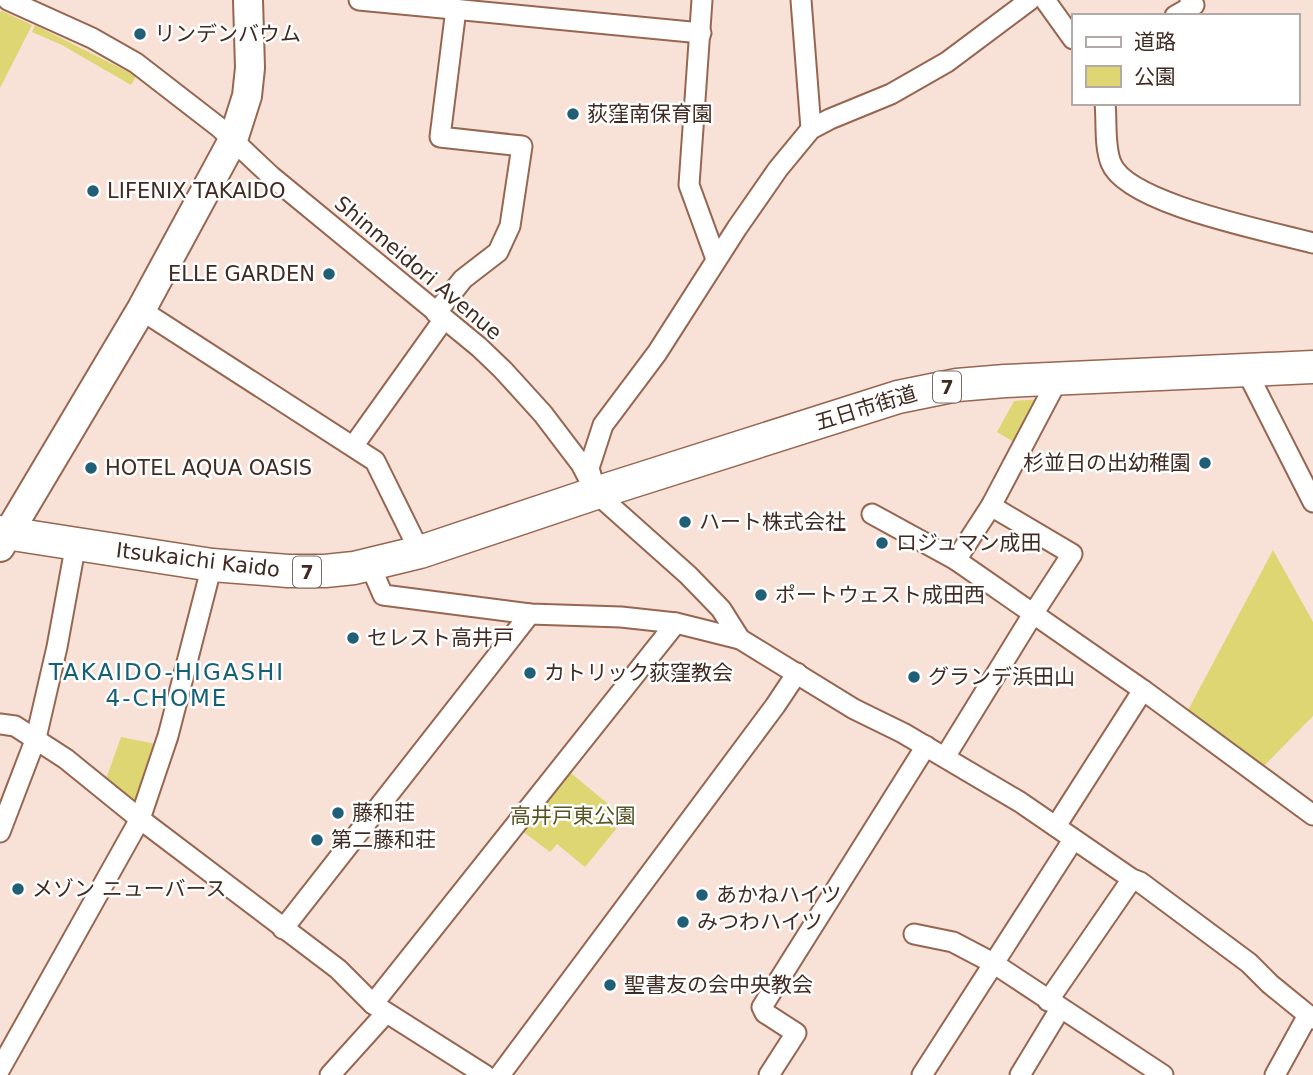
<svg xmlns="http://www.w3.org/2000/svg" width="1313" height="1075" font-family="'DejaVu Sans','Noto Sans JP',sans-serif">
	<rect width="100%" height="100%" fill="#f8e1d7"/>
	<g fill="#ddd673">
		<path d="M 2,11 L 32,25 L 0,88 L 0,12 Z"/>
		<path d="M 35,25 L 136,76 L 131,85 L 62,45 L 32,32 Z"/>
		<path d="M 1043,399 L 1019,445 L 997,432 L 1014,401 Z"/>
		<path d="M 1273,550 L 1313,622 L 1313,716 L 1262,768 L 1186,714 Z"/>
		<path d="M 121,737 L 160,745 L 137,806 L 105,782 Z"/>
		<path d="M 566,769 L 625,818 L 585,867 L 557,844 L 550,852 L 521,830 Z"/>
	</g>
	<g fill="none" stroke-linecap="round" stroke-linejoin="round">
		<defs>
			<g id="street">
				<path d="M 8,0 L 92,38 L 136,63 L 220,128 L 271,176 L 479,347 L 503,370 L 543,414 L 581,464 L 596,493 L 688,575 L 721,609 L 740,639"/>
				<path d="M 359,0 L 701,33"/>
				<path d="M 702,0 L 689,185 L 716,259"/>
				<path d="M 801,0 L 811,129"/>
				<path d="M 1045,0 L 1073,39"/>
				<path d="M 1175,16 L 1194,5 L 1190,0"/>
				<path d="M 1105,103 C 1107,122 1104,145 1111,163 C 1127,204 1269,231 1313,243"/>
				<path d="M 141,310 L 375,461 L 420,552"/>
				<path d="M 436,313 L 463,279 L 498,252 L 510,226 L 522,146 L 440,137 L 456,9"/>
				<path d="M 1246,370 L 1313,502"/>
				<path d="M 354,445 L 444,319"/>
				<path d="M 593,482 L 589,468 L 603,425 L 657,353 L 737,228 L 778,169 L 811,129 L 830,119 L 891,94 L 947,62 L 1030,0"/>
				<path d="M 872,514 L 956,560 L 1143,690 L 1313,815"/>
				<path d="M 956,560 L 991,506 L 1058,379"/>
				<path d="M 370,565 L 383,595 L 530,614 L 621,617 L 676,623 L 740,639 L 854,709 L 903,733 L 1020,802 L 1132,879 L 1140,882 L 1249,963 L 1270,984 L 1313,1019"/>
				<path d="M 0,724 L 15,726 L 66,759 L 140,819 L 338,969 L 373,1004 L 485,1075"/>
				<path d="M 945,757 L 1033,614 L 1072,554 L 991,506"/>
				<path d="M 1056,826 L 1143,690"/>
				<path d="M 0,832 L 36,738 L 57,647 L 76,543"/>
				<path d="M 283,929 L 530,614"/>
				<path d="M 914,934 L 953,942 L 993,963 L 1163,1075"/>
				<path d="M 1048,1001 L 1132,879"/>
				<path d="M 373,1004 L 676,623"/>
				<path d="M 0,1069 L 140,819 L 168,736 L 212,565"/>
				<path d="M 330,1075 L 386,1013"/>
				<path d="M 500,1075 L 775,706 L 797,673"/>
				<path d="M 769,1075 L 796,1033 L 765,1013 L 762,1007 L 926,746"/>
				<path d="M 922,1075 L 1073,840"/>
				<path d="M 1020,1075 L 1060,1009"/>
				<path d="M 1275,1075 L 1308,1015"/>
			</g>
			<path id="secondary" d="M 0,547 L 141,310 L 233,140 L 247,96 L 250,68 L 248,0"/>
			<path id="primary" d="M 0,532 L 212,565 L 288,571 L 325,571 L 354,568 L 420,552 L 596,493 L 898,397 L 957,385 L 1005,381 L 1313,367"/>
		</defs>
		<use href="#street" stroke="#966650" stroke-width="23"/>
		<use href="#secondary" stroke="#966650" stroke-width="32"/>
		<use href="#primary" stroke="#966650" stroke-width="35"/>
		<use href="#street" stroke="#fff" stroke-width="19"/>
		<use href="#secondary" stroke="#fff" stroke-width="28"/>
		<use href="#primary" stroke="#fff" stroke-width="32"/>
	</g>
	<g fill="#205f75" stroke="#fff" stroke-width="2.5">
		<circle cx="140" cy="34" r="7"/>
		<circle cx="573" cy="114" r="7"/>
		<circle cx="93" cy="191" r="7"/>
		<circle cx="329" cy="274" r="7"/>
		<circle cx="1205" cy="463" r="7"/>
		<circle cx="91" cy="468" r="7"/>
		<circle cx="685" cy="522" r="7"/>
		<circle cx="882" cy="543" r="7"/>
		<circle cx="761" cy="595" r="7"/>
		<circle cx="353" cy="638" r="7"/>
		<circle cx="530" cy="673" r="7"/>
		<circle cx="914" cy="677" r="7"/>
		<circle cx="338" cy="813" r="7"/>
		<circle cx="317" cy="840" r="7"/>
		<circle cx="18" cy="889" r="7"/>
		<circle cx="702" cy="895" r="7"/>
		<circle cx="683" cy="922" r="7"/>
		<circle cx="610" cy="985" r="7"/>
	</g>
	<g text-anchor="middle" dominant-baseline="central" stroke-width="5" stroke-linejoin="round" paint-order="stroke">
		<g fill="#fff" stroke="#796b64" stroke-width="2">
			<rect x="933" y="371.5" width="28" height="31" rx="5"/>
			<rect x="293" y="556.5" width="28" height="31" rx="5"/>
		</g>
		<g font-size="19" font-weight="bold" fill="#402b22">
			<text x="947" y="387">7</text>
			<text x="307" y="572">7</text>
		</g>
		<g font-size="21" fill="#402b22" stroke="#fff" text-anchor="start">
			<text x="154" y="34">リンデンバウム</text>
			<text x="587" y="114">荻窪南保育園</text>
			<text x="107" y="191">LIFENIX TAKAIDO</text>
			<text x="315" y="274" text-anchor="end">ELLE GARDEN</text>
			<text x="1191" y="463" text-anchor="end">杉並日の出幼稚園</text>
			<text x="105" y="468">HOTEL AQUA OASIS</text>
			<text x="699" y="522">ハート株式会社</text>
			<text x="896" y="543">ロジュマン成田</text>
			<text x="775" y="595">ポートウェスト成田西</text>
			<text x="367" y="638">セレスト高井戸</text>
			<text x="544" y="673">カトリック荻窪教会</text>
			<text x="928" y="677">グランデ浜田山</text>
			<text x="352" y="813">藤和荘</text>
			<text x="331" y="840">第二藤和荘</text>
			<text x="32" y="889">メゾン ニューバース</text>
			<text x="716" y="895">あかねハイツ</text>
			<text x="697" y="922">みつわハイツ</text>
			<text x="624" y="985">聖書友の会中央教会</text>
		</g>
		<g font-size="21" fill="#402b22" stroke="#fff">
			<text transform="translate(418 268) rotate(40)">Shinmeidori Avenue</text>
			<text transform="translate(866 408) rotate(-17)">五日市街道</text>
			<text transform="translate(198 560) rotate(7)">Itsukaichi Kaido</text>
		</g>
		<g font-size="21" fill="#585525" stroke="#fff">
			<text x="573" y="816">高井戸東公園</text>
		</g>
		<g font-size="23" letter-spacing="2" fill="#146079" stroke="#fff">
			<text x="167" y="672">TAKAIDO-HIGASHI<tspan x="167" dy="26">4-CHOME</tspan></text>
		</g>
	</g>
	<rect x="1072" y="14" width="228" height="91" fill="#ffffff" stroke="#b3aaa7" stroke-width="2"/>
	<rect x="1086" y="37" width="35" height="10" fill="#ffffff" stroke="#b3aaa7" stroke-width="2"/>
	<text x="1134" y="49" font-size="21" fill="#402b22">道路</text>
	<rect x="1086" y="66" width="35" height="21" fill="#ddd673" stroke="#b3aaa7" stroke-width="2"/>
	<text x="1134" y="84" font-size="21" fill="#402b22">公園</text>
</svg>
